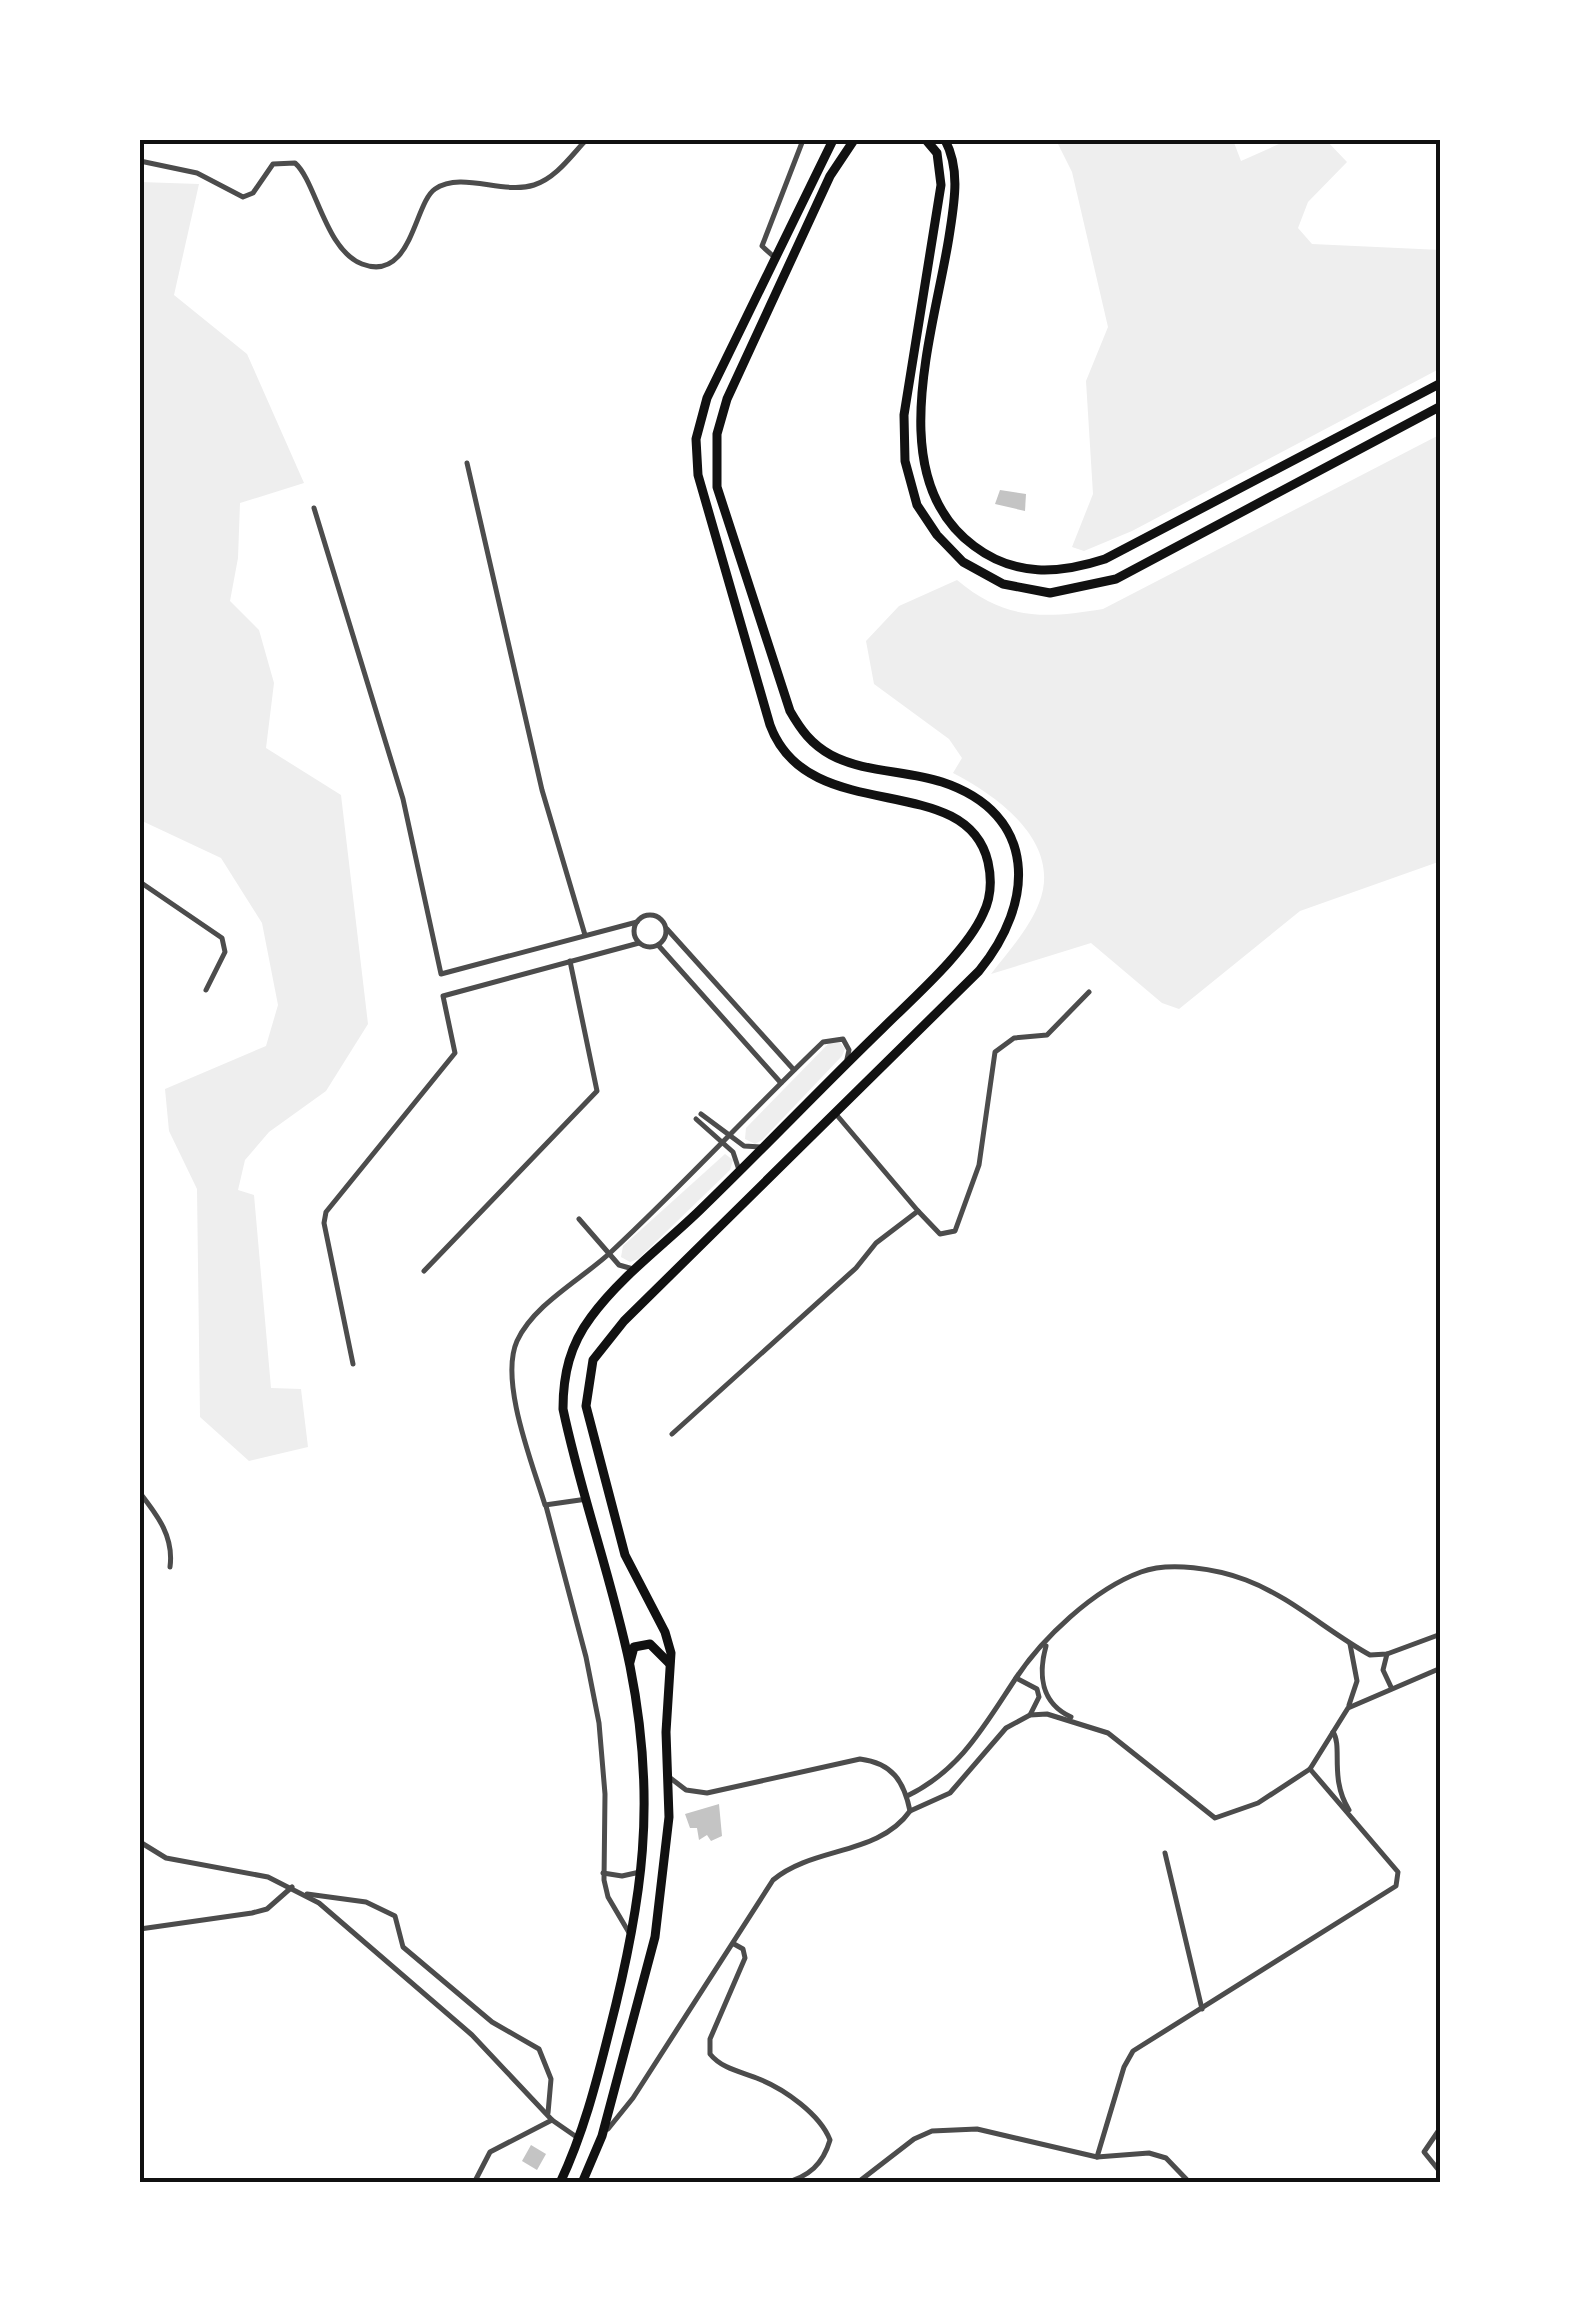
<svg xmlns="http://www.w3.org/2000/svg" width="1581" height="2323" font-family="'Space Grotesk',sans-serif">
	<rect width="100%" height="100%" fill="#fff"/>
	<g fill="#eee">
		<path d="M 1056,140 L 1233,140 L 1241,161 L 1288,140 L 1326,140 L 1347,162 L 1308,202 L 1298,228 L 1312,244 L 1441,250 L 1441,368 L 1132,531 L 1084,551 L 1072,547 L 1093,494 L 1086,381 L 1108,327 L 1072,172 Z"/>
		<path d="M 140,182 L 199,184 L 174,295 L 247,354 L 304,483 L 240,503 L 238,558 L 230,601 L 259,630 L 274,683 L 266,748 L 341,795 L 368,1024 L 326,1091 L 269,1132 L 245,1160 L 238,1190 L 254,1195 L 271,1388 L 301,1389 L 308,1447 L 249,1461 L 200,1417 L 197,1189 L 169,1131 L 165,1089 L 266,1046 L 278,1005 L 262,923 L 221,858 L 140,820 Z"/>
		<path d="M 1441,434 L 1441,861 L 1300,911 L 1179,1009 L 1162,1003 L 1091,943 L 991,974 C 1008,952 1029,929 1039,903 C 1063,843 998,796 953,773 L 962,758 L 949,739 L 874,684 L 866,641 L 899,606 L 957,580 C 1005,620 1043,619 1103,609 Z"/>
		<path d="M 839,1041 L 845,1049 L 842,1056 L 762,1140 L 755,1144 L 745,1139 L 746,1128 L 829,1043 Z"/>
		<path d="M 725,1154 L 733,1160 L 730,1170 L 638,1259 L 630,1262 L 621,1257 L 623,1246 Z"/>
	</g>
	<g fill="#c4c4c4">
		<path d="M 1000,490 L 1026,494 L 1025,511 L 995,504 Z"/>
		<path d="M 719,1804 L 722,1836 L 711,1841 L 707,1835 L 699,1840 L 697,1828 L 690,1828 L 685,1814 Z"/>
		<path d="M 531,2145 L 546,2154 L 537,2170 L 522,2161 Z"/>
	</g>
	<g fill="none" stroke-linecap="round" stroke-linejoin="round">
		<g stroke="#4c4c4c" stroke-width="5">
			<path d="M 140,161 L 197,173 L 243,197 L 253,193 L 273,164 L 295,163 C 316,181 325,250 362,264 C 412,283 414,203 435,189 C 462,171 503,195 534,185 C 556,178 571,156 586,140"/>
			<path d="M 773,256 L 762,246 L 803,140"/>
			<path d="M 467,463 L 542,790 L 585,935"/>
			<path d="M 314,508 L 403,799 L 441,974 L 637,922"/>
			<path d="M 140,882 L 222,938 L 225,952 L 206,990"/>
			<circle cx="650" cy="931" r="16"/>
			<path d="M 667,929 L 794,1070"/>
			<path d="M 658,945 L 781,1083"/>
			<path d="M 701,1114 L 744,1146 L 761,1147"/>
			<path d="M 696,1119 L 733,1152 L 739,1170"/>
			<path d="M 918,1211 L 940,1234 L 955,1231 L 979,1165 L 995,1052 L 1014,1038 L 1047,1035 L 1089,992"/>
			<path d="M 579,1219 L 619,1265 L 633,1269"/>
			<path d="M 424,1271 L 597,1091 L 570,961"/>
			<path d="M 353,1364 L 324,1223 L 326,1212 L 455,1053 L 443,996 L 639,943"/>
			<path d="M 672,1434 L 856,1268 L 876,1243 L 918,1211 L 835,1113"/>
			<path d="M 140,1493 C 158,1516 174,1537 170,1567"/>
			<path d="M 587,1499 L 545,1505 C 533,1465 499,1381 517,1341 C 534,1304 582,1279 611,1252 C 684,1184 751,1111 823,1042 L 843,1039 L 849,1050 L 847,1059"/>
			<path d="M 546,1506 L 586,1657 L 599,1723 L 605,1794 L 604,1880 L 608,1897 L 631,1936"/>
			<path d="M 1046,1646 C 1038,1675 1041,1703 1071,1717"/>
			<path d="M 1387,1654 L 1383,1670 L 1391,1687"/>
			<path d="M 1016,1678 L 1037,1689 L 1039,1697 L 1030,1715"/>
			<path d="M 1349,1705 L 1357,1681 L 1350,1644"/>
			<path d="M 1333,1732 C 1343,1747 1329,1778 1349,1810"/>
			<path d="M 907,1796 C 959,1771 983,1728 1014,1681 C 1041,1639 1094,1589 1141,1572 C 1170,1561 1217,1569 1246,1580 C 1291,1597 1328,1632 1370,1655 L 1387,1654 L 1441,1634"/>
			<path d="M 910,1811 L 950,1793 L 1006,1728 L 1030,1715 L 1047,1714 L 1108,1733 L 1215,1818 L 1258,1803 L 1310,1769 L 1348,1708 L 1441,1668"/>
			<path d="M 140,1842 L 166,1858 L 268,1877 L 319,1903 L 472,2035 L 552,2120 L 578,2138"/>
			<path d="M 1165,1853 L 1202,2009"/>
			<path d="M 603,1873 L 622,1876 L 640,1872"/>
			<path d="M 307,1894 L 366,1902 L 395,1916 L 403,1947 L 492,2022 L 539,2049 L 551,2079 L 548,2113"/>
			<path d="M 140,1929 L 252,1913 L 267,1909 L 292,1887"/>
			<path d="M 734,1944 L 743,1949 L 745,1958 L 710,2039 L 710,2054 C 722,2069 742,2072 759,2079 C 784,2089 820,2114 830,2140 C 823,2164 809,2177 784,2183"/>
			<path d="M 1441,2127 L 1424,2152 L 1441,2173"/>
			<path d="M 608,2129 L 633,2098 L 773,1880 C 814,1846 878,1856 910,1811 C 904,1781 892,1763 860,1759 L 707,1793 L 686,1790 L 669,1777"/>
			<path d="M 1097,2157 L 1124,2067 L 1133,2051 L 1396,1886 L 1398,1872 L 1310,1769"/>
			<path d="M 474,2183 L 490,2152 L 552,2120"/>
			<path d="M 857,2183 L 914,2139 L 932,2131 L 977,2129 L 1097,2157 L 1149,2153 L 1166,2158 L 1190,2183"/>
		</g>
		<g stroke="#111" stroke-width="9">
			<path d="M 926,140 L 937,153 L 941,185 L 904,415 L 905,461 L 917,505 L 937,535 L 963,562 L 1003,584 L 1050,593 L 1116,579 L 1441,406"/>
			<path d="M 945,140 C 961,170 954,204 949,237 C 934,332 882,478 974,546 C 1015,577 1059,574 1105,559 L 1441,383"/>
			<path d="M 630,1662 L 634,1647 L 650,1644 L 669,1663"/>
			<path d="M 560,2183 C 583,2134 596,2084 609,2032 C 643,1900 657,1801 630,1666 C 612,1579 581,1495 563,1409 C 563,1374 570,1345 591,1317 C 620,1277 665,1244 700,1210 C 762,1150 821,1088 883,1028 C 913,998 966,952 983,914 C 991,898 992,880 988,862 C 966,768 808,829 770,725 L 698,475 L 696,439 L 707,398 L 833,140"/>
			<path d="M 582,2183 L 602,2136 L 655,1937 L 669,1817 L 666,1732 L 671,1653 L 665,1632 L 625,1555 L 586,1406 L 593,1360 L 624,1321 L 979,971 C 1035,903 1039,814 942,782 C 906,770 865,773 831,755 C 811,744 801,730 790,711 L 717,487 L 717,434 L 727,399 L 830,176 L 854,140"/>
		</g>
	</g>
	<rect width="1581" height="2323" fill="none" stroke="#ffffff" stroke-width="285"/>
	<rect x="142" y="142" width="1296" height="2038" fill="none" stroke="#111" stroke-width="4"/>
</svg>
